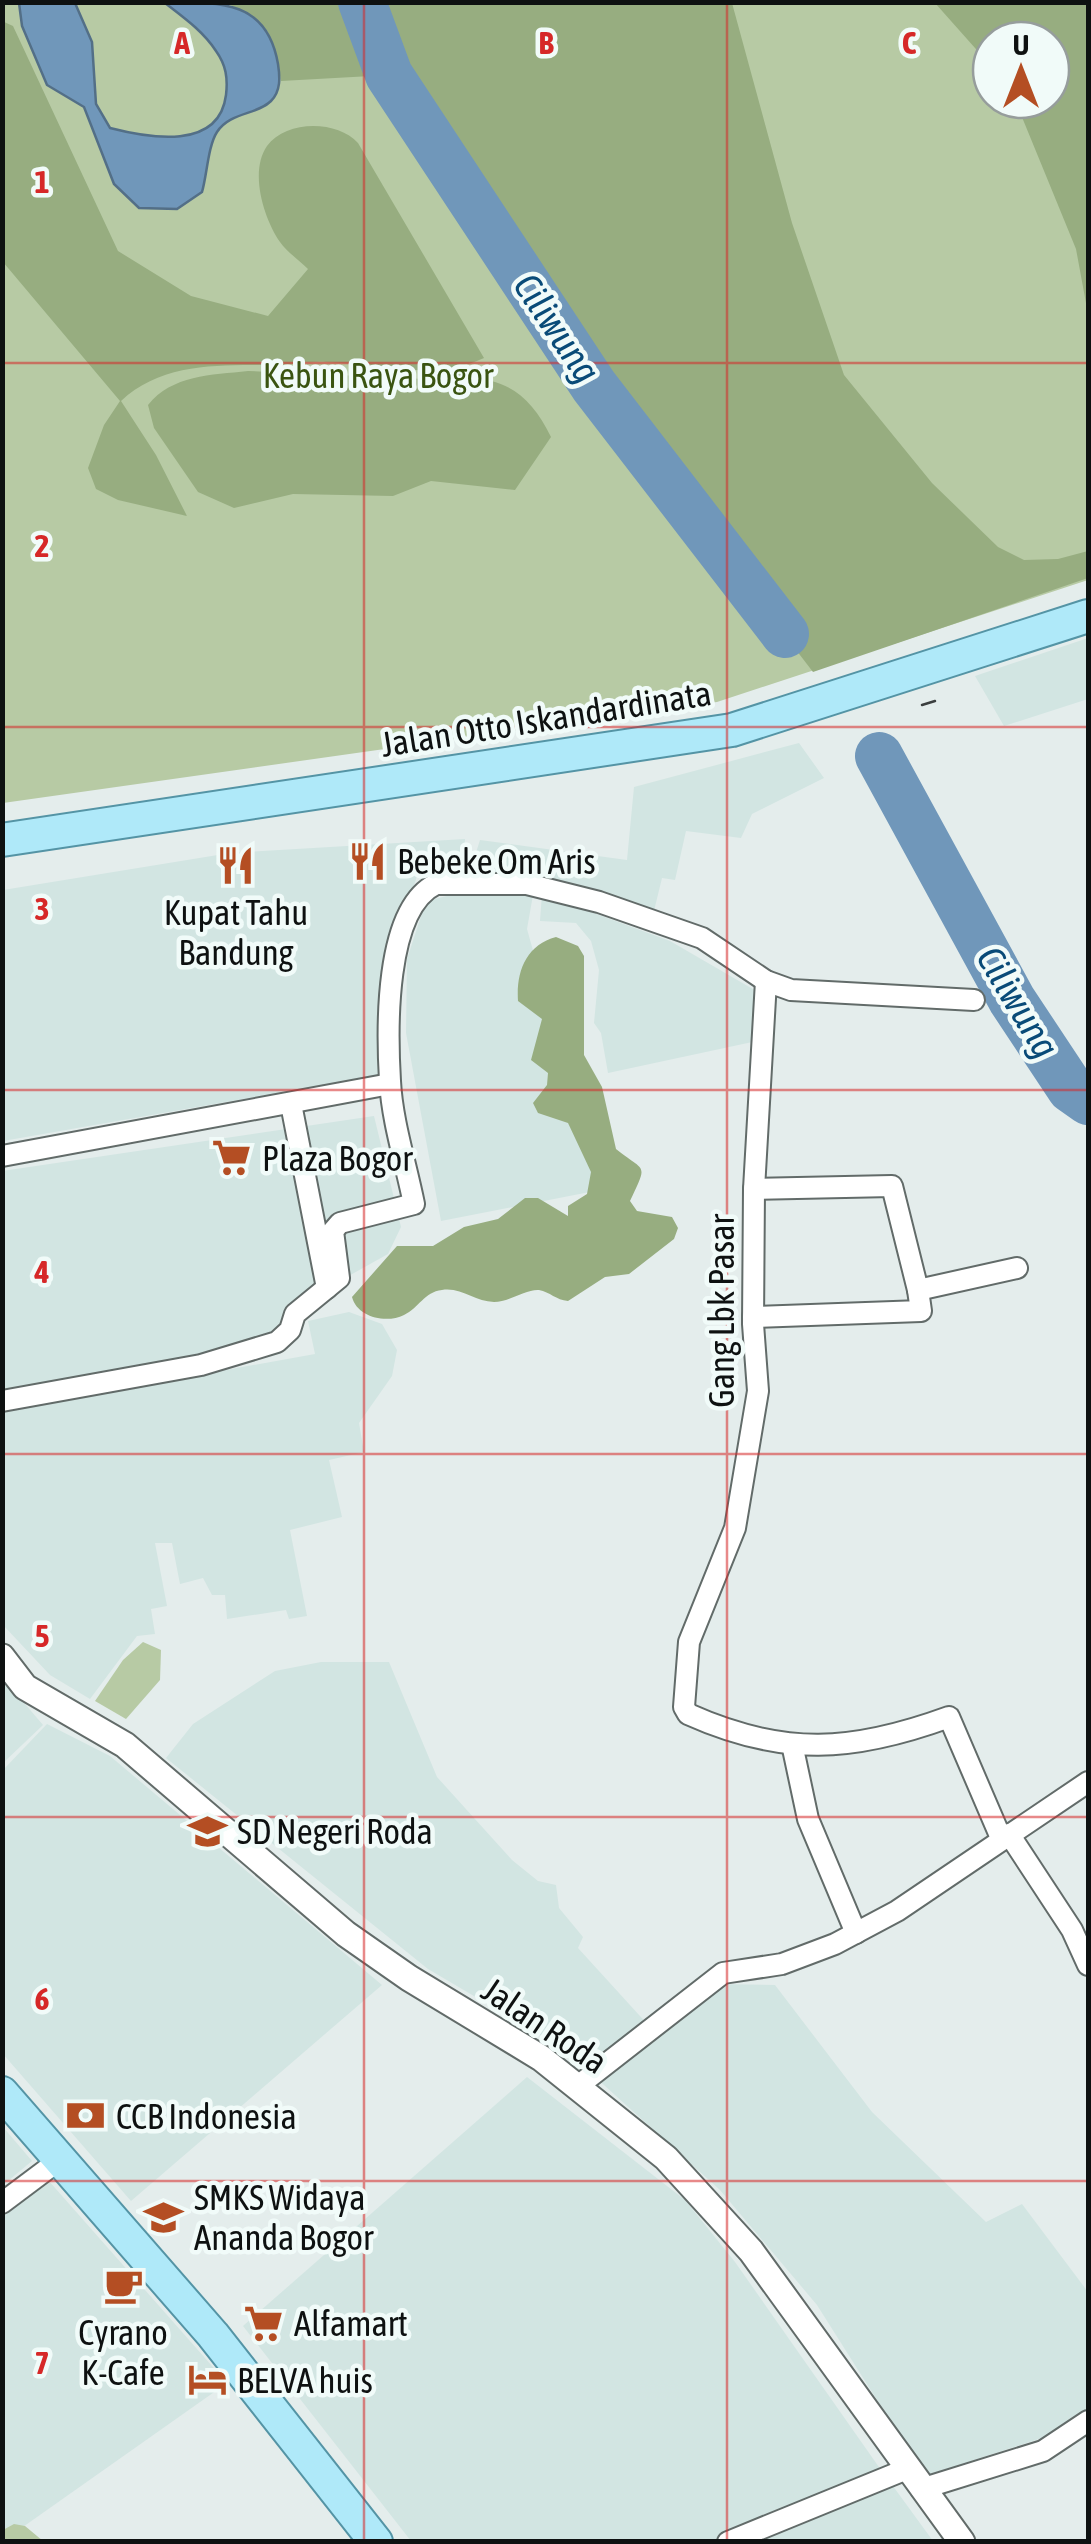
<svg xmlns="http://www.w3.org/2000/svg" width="1091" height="2544" font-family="'Asap Condensed',sans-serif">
	<rect width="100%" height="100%" fill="#e4edec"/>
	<g fill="#d2e5e2">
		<path d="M 1088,638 L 1088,699 L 1004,726 L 975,676 Z"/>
		<path d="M 799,743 L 824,778 L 752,814 L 741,838 L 686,831 L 675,880 L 662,878 L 653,915 L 468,878 L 480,840 L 627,860 L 634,787 Z"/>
		<path d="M 465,839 L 463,871 L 418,873 L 389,965 L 387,1074 L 3,1141 L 3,890 L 230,853 Z"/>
		<path d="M 476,889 L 533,895 L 527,929 L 600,1190 L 441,1221 L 406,1033 L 407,959 L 426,901 Z"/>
		<path d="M 542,894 L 670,941 L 765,996 L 766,1039 L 608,1073 L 601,1033 L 594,1023 L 599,970 L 591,941 L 576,923 L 540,921 Z"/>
		<path d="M 374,1116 L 401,1227 L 388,1254 L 286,1311 L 291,1339 L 3,1392 L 2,1171 Z"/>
		<path d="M 349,1312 L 382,1324 L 397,1350 L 392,1376 L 359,1423 L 364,1452 L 329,1460 L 342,1517 L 290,1530 L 307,1616 L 289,1619 L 286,1610 L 227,1619 L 225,1595 L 212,1595 L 203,1578 L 180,1584 L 172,1543 L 155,1543 L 167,1606 L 151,1609 L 155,1634 L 137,1636 L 90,1699 L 50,1675 L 3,1625 L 3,1410 L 315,1354 L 308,1321 Z"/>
		<path d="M 321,1662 L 389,1662 L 437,1777 L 512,1860 L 538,1881 L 556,1885 L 559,1908 L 583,1937 L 578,1948 L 650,2027 L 593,2066 L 428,1969 L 166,1758 L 193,1724 L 275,1671 Z"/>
		<path d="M 2,1677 L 43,1725 L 3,1763 L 2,1763 Z"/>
		<path d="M 47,1724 L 110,1756 L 382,1985 L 131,2201 L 3,2054 L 3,1770 Z"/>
		<path d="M 714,1984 L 775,1985 L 872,2112 L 986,2222 L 1022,2204 L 1088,2292 L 1088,2408 L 1048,2436 L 925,2476 L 817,2305 L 720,2190 L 594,2076 Z"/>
		<path d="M 527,2077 L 685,2200 L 735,2262 L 881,2470 L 719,2541 L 411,2541 L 243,2326 Z"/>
		<path d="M 3,2127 L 32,2161 L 3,2185 L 2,2185 Z"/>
		<path d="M 48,2180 L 227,2383 L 3,2541 L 3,2217 Z"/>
		<path d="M 890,2482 L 933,2541 L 744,2542 Z"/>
	</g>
	<g fill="#b7caa4" fill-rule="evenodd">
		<path d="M 2,3 L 1088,3 L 1088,580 L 717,702 L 3,803 ZM 991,40 L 1051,40 L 1051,100 L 991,100 Z"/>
		<path d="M 143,1642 L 161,1650 L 160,1680 L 126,1719 L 95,1701 L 123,1660 Z"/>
		<path d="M 14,2524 L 25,2526 L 43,2541 L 3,2541 L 3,2530 Z"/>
	</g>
	<g fill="#97ad80">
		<path d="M 226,3 L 732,3 L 792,223 L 844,375 L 932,483 L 998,547 L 1024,560 L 1058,559 L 1088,551 L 1088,578 L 813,672 L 594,386 L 389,75 L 281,81 C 274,35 270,22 226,3 Z"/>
		<path d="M 935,3 L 1088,3 L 1088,314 L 1076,249 L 1015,100 L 1051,100 L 1051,40 L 991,40 L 991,66 Z"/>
		<path d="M 2,21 L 13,26 L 118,251 L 191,296 L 268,316 L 308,269 C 299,260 287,252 280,242 C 264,219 249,172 267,146 C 286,120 337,120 358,143 L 484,358 C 431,382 381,364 326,362 C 308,361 290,365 273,365 C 221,365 162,362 121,401 L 156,455 L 187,516 L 118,500 L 96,489 L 88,468 L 104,425 L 120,401 L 3,262 Z"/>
		<path d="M 248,371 L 447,380 C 498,372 529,391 551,437 L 515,490 L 431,481 L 393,496 L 293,494 L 234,508 L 198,492 L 154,428 L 148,405 C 172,375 211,375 248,371 Z"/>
		<path d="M 556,937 L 578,946 L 584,956 L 584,1055 L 602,1087 L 616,1149 C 646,1173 648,1162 630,1201 L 637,1211 L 672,1217 L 678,1228 L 674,1239 L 629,1274 L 605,1277 L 568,1301 C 556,1300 550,1292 539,1290 C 526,1289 509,1302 494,1302 C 475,1302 462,1287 442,1290 C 424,1292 419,1308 404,1315 C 386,1324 357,1317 352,1297 L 397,1246 L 433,1246 L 464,1227 L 498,1219 L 525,1198 L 538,1198 L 568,1216 L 568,1206 L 587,1194 L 591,1172 L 568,1123 L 538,1113 L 533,1103 L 547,1085 L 548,1073 L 531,1060 L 542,1019 L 518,1001 C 516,972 526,945 556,937 Z"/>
	</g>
	<path fill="#7097ba" stroke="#536f87" stroke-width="2.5" d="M 19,3 L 75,3 L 92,42 L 96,104 L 110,128 C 149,138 219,151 226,95 C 228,78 226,65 216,51 C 203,31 183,17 165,3 C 221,2 267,0 278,64 C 280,77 281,91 271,101 C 257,115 230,112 217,132 C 208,146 207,175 202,192 L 177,209 L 139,208 L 114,184 L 84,107 L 47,85 L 22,26 Z"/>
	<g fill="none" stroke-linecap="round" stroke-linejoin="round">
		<g stroke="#7097ba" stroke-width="48">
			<path d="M 362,2 L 389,75 L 594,386 L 785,634"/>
			<path d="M 879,756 L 1012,1000 L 1071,1089 L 1088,1101"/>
		</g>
		<defs>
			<g id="minor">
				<path d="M 766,981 L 754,1189 L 753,1324 L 758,1391 L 735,1528 L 689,1642 L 684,1707 L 688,1714 C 784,1757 853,1752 949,1717 L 1001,1838"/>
				<path d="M 291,1104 L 327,1288"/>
				<path d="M 2,1156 L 390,1084"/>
				<path d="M 754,1189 L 892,1186 L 918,1290"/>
				<path d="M 753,1317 L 921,1311 L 918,1290 L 1017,1268"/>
				<path d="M 2,1401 L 201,1365 L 277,1342 L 290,1330 L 295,1314 L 339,1278 L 333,1231 L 340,1223 L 414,1204 C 406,1164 392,1121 390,1081 C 387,1031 384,909 436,884 L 527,884 L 599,902 L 702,938 L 766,981 L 791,990 L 974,1000"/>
				<path d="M 792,1744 L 808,1819 L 856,1933"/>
				<path d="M 1009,1834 L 1072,1930 L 1088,1965"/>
				<path d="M 578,2086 L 723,1973 L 782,1964 L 835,1944 L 897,1911 L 1088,1782"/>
				<path d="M 2,2203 L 62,2158"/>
				<path d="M 921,2489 L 1043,2451 L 1088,2421"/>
				<path d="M 728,2542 L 907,2469"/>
			</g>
			<path id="tertiary" d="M 2,1657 L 25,1687 L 125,1745 L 346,1934 L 409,1978 L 541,2058 L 666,2158 L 751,2251 L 962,2542"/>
			<g id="primary">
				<path d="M 2,840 L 732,730 L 1088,616"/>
				<path d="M 2,2093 L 213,2335 L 376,2542"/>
			</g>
		</defs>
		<use href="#minor" stroke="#626b69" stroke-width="24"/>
		<use href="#tertiary" stroke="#626b69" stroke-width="29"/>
		<use href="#primary" stroke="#5494a5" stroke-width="36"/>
		<use href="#minor" stroke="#fff" stroke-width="20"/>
		<use href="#tertiary" stroke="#fff" stroke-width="25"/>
		<use href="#primary" stroke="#afe9f9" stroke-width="32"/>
		<path stroke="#3b3f3f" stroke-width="2.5" d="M 922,705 L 935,701"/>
	</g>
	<path fill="none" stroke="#d62828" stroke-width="2.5" stroke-opacity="0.55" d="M 364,2 L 364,2542M 727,2 L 727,2542M 2,363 L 1088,363M 2,727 L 1088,727M 2,1090 L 1088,1090M 2,1454 L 1088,1454M 2,1817 L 1088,1817M 2,2181 L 1088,2181"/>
	<defs>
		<symbol id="restaurant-bare" viewBox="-9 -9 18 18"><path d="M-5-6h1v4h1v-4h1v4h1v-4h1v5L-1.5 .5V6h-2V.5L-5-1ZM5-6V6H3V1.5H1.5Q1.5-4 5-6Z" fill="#b44e23" stroke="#f1fbf9" stroke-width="2.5" paint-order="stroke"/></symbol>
		<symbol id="supermarket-bare" viewBox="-9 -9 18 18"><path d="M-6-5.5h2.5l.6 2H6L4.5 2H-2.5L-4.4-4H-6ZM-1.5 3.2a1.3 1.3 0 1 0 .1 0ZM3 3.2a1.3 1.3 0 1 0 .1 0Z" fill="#b44e23" stroke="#f1fbf9" stroke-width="2.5" paint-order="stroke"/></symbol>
		<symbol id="school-bare" viewBox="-9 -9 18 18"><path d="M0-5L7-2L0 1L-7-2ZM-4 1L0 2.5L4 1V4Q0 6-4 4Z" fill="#b44e23" stroke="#f1fbf9" stroke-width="2.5" paint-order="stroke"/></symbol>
		<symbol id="bank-bare" viewBox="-9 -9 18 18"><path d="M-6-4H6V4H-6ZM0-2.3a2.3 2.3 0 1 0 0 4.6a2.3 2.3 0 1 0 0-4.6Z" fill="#b44e23" stroke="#f1fbf9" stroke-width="2.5" paint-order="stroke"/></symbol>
		<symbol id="cafe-bare" viewBox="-9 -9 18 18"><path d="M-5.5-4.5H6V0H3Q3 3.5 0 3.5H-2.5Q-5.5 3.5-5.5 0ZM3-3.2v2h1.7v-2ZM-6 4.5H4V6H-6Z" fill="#b44e23" stroke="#f1fbf9" stroke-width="2.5" paint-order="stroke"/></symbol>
		<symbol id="hotel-bare" viewBox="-9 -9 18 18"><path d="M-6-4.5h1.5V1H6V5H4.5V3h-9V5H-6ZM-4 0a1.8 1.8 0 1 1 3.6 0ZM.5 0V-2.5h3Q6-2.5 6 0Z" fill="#b44e23" stroke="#f1fbf9" stroke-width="2.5" paint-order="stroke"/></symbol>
	</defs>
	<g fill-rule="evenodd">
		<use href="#restaurant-bare" x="340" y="834" width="55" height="55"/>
		<use href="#restaurant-bare" x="208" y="838" width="55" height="55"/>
		<use href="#supermarket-bare" x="204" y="1130" width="55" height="55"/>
		<use href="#school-bare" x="180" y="1804" width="55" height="55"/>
		<use href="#bank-bare" x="58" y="2088" width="55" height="55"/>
		<use href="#school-bare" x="136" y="2190" width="55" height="55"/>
		<use href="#cafe-bare" x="96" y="2258" width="55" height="55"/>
		<use href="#supermarket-bare" x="236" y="2296" width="55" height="55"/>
		<use href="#hotel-bare" x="180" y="2352" width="55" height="55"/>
	</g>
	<g text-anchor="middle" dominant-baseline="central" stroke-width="9" stroke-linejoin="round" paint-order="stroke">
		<g font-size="35" fill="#3a5411" stroke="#f1fbf9">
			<text x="378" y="375">Kebun Raya Bogor</text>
		</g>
		<g font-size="35" fill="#0e1111" stroke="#f1fbf9">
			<text transform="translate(546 718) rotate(-9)">Jalan Otto Iskandardinata</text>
			<text transform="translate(721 1311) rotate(-90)">Gang Lbk Pasar</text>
			<text transform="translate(545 2025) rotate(34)">Jalan Roda</text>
		</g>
		<g font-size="35" fill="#0e1111" stroke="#f1fbf9" text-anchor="start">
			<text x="397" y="861">Bebeke Om Aris</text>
			<text x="236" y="912" text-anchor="middle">Kupat Tahu<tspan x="236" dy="40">Bandung</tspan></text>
			<text x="262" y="1158">Plaza Bogor</text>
			<text x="237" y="1831">SD Negeri Roda</text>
			<text x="116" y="2116">CCB Indonesia</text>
			<text x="194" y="2197">SMKS Widaya<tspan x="194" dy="40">Ananda Bogor</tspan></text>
			<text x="294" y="2323">Alfamart</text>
			<text x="123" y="2332" text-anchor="middle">Cyrano<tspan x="123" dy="40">K-Cafe</tspan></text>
			<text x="237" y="2380">BELVA huis</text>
		</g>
		<g font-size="38" font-style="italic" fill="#094b78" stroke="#f1fbf9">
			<text transform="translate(557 328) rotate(56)">Ciliwung</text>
			<text transform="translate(1018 1002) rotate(59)">Ciliwung</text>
		</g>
	</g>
	<g font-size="32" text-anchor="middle" font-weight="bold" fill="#d62828" stroke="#f1fbf9" stroke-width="9" stroke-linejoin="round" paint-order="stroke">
		<text x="182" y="54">A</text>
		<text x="546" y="54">B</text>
		<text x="909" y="54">C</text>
		<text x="42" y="193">1</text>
		<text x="42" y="557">2</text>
		<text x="42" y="920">3</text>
		<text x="42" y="1283">4</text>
		<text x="42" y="1647">5</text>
		<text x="42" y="2010">6</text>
		<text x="42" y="2374">7</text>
	</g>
	<rect width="1091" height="2544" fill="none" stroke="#0e1111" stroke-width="10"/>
	<g transform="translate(1021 70)"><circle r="48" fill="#f1fbf9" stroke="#969d9c" stroke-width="2.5"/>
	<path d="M0-8L18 38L0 25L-18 38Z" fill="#b44e23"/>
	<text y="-15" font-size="28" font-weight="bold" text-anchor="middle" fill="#0e1111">U</text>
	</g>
</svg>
